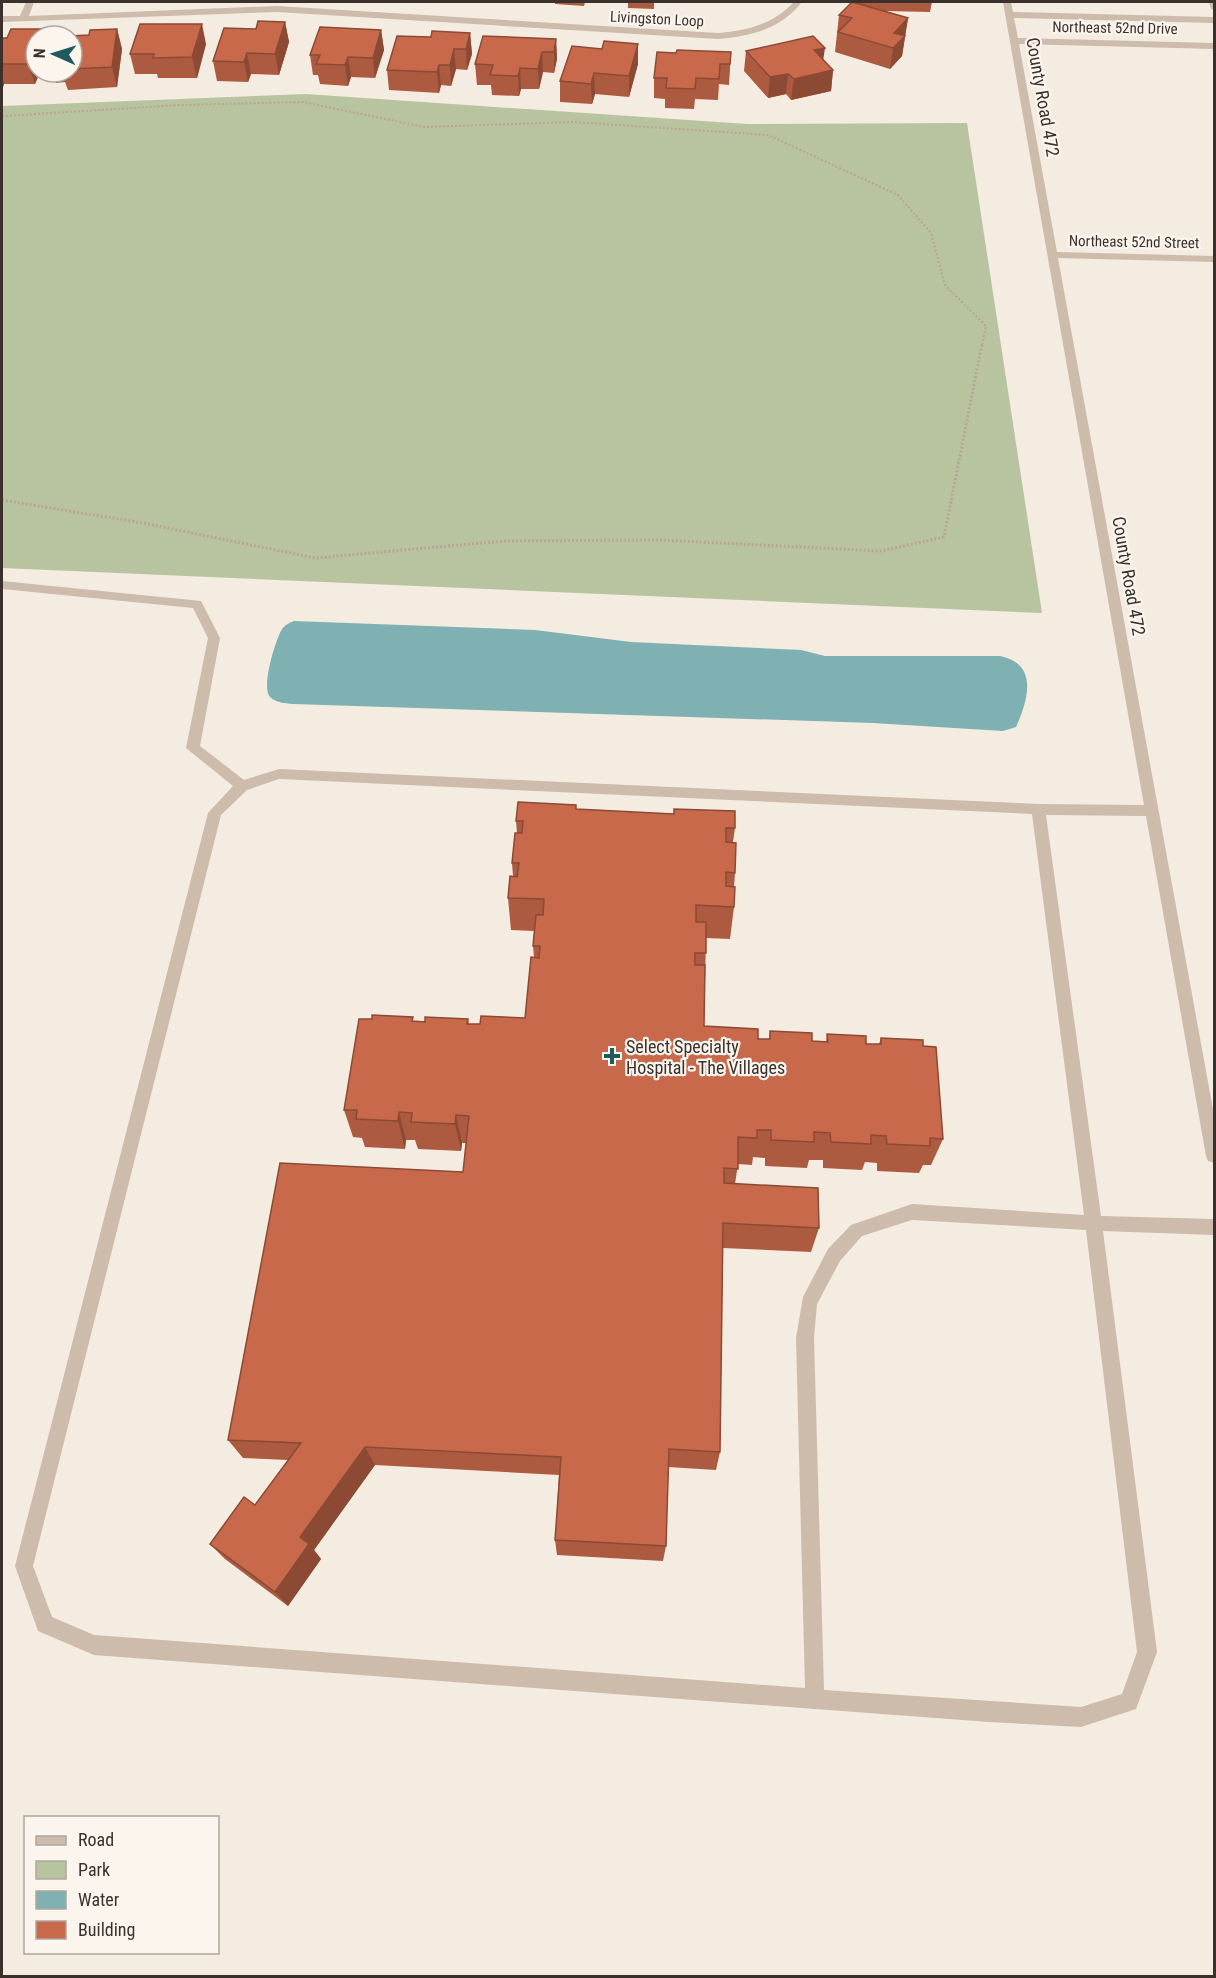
<svg xmlns="http://www.w3.org/2000/svg" width="1216" height="1978" font-family="'Roboto Condensed',sans-serif">
	<rect width="100%" height="100%" fill="#f4ebe1"/>
	<path fill="#b8c4a0" d="M 306,94 L 747,124 L 967,123 L 1042,613 L 2,568 L 2,106 Z"/>
	<path fill="#7fb0b2" d="M 294,621 L 535,630 L 631,642 L 801,650 L 825,656 L 1000,656 C 1039,664 1028,700 1016,727 L 1003,731 L 873,723 L 293,704 C 285,703 276,703 270,697 C 261,688 275,641 282,629 C 285,625 289,623 294,621 Z"/>
	<g fill="none" stroke-linecap="round" stroke-linejoin="round">
		<path stroke="#b9a596" stroke-width="2" stroke-dasharray="2 2" stroke-linecap="butt" d="M 2,116 L 179,105 L 303,102 L 424,127 L 573,122 L 768,135 L 898,195 L 931,233 L 945,285 L 986,326 L 982,345"/>
		<path stroke="#b9a596" stroke-width="3" stroke-dasharray="2 2" stroke-linecap="butt" d="M 2,500 L 143,523 L 315,558 L 504,541 L 659,540 L 881,551 L 944,537 L 982,344"/>
		<g fill="#cdbbac" fill-rule="evenodd">
			<path d="M 26,2 L 34,2 L 29,16 L 277,6 L 718,33 C 748,31 773,24 794,2 L 802,2 C 781,29 751,36 718,39 L 277,12 L 2,22 L 2,16 L 20,16 Z"/>
			<path d="M 1003,2 L 1011,2 L 1013,12 L 1214,17 L 1214,23 L 1014,18 L 1018,38 L 1214,43 L 1214,49 L 1019,44 L 1057,252 L 1214,256 L 1214,262 L 1058,258 L 1214,1115 L 1214,1163 L 1208,1161 L 1206,1156 L 1146,816 L 1046,815 L 1101,1216 L 1214,1219 L 1214,1235 L 1103,1231 L 1157,1652 L 1136,1709 L 1081,1727 L 989,1722 L 94,1655 L 38,1631 L 15,1566 L 208,813 L 233,786 L 186,748 L 208,638 L 193,608 L 2,589 L 2,581 L 201,601 L 220,638 L 200,746 L 244,780 L 279,769 L 1038,804 L 1144,805 ZM 279,779 L 1032,814 L 1084,1215 L 912,1204 L 851,1225 L 828,1249 L 803,1297 L 796,1338 L 805,1688 L 94,1635 L 52,1617 L 33,1566 L 221,815 L 247,790 ZM 912,1220 L 1086,1230 L 1137,1652 L 1122,1694 L 1081,1707 L 824,1690 L 814,1338 L 817,1304 L 840,1261 L 862,1236 Z"/>
			<path d="M 1209,2 L 1214,2 L 1214,10 L 1211,9 Z"/>
		</g>
	</g>
	<g fill="#ac5a40">
		<path d="M 555,2 L 585,2 L 584,6 L 555,4 Z"/>
		<path d="M 628,2 L 654,2 L 654,9 L 628,8 Z"/>
		<path d="M 855,2 L 932,2 L 930,12 L 884,11 L 908,18 L 902,56 L 890,69 L 835,52 L 839,15 L 855,3 Z"/>
		<path d="M 285,22 L 289,42 L 279,75 L 251,74 L 248,82 L 217,81 L 213,61 L 256,29 Z"/>
		<path d="M 117,29 L 122,49 L 117,87 L 68,90 L 65,82 L 56,83 L 53,72 L 72,72 L 72,36 L 89,35 Z"/>
		<path d="M 381,30 L 384,50 L 375,78 L 351,77 L 348,86 L 320,84 L 318,75 L 313,75 L 310,55 Z"/>
		<path d="M 470,33 L 472,54 L 467,70 L 456,69 L 451,86 L 441,85 L 439,93 L 389,90 L 387,70 L 431,37 Z"/>
		<path d="M 2,38 L 7,38 L 36,72 L 40,72 L 35,84 L 4,84 L 2,90 Z"/>
		<path d="M 556,39 L 557,59 L 554,73 L 543,72 L 539,89 L 521,89 L 519,96 L 492,95 L 491,85 L 477,85 L 475,64 Z"/>
		<path d="M 206,44 L 197,78 L 158,78 L 157,74 L 135,74 L 130,54 Z"/>
		<path d="M 638,44 L 638,64 L 629,97 L 595,94 L 592,104 L 560,102 L 560,81 L 602,49 Z"/>
		<path d="M 746,51 L 823,60 L 833,70 L 831,91 L 791,100 L 786,94 L 768,98 L 744,71 Z"/>
		<path d="M 731,52 L 729,85 L 719,84 L 718,100 L 695,99 L 694,109 L 665,108 L 665,99 L 654,98 L 654,78 L 676,53 Z"/>
		<path d="M 576,810 L 735,828 L 733,842 L 735,873 L 734,887 L 734,907 L 730,939 L 706,938 L 704,1026 L 758,1039 L 769,1039 L 770,1031 L 812,1041 L 826,1042 L 827,1034 L 866,1044 L 879,1044 L 881,1038 L 923,1046 L 943,1139 L 931,1165 L 923,1165 L 919,1173 L 877,1171 L 877,1163 L 865,1162 L 862,1170 L 823,1168 L 823,1160 L 809,1160 L 807,1168 L 765,1166 L 765,1158 L 753,1157 L 752,1165 L 738,1164 L 735,1184 L 819,1228 L 811,1252 L 723,1248 L 720,1452 L 716,1470 L 668,1467 L 666,1546 L 663,1561 L 557,1555 L 555,1540 L 559,1475 L 375,1465 L 314,1550 L 321,1559 L 288,1606 L 225,1559 L 210,1544 L 255,1505 L 288,1460 L 243,1458 L 228,1440 L 463,1172 L 466,1143 L 462,1143 L 461,1151 L 418,1149 L 415,1140 L 406,1140 L 405,1149 L 365,1147 L 362,1138 L 353,1137 L 344,1110 L 414,1021 L 425,1022 L 468,1019 L 469,1024 L 480,1024 L 525,1018 L 534,957 L 533,946 L 534,931 L 511,930 L 508,898 L 513,876 L 512,863 L 517,833 L 516,821 Z"/>
	</g>
	<g fill="#8c4a34">
		<path d="M 908,18 L 902,56 L 890,69 L 893,48 L 894,33 Z"/>
		<path d="M 285,22 L 289,42 L 279,75 L 275,54 Z"/>
		<path d="M 202,24 L 206,44 L 197,78 L 192,57 Z"/>
		<path d="M 43,29 L 45,36 L 40,36 Z"/>
		<path d="M 117,29 L 122,49 L 117,87 L 112,67 Z"/>
		<path d="M 381,30 L 384,50 L 375,78 L 373,58 Z"/>
		<path d="M 470,33 L 472,54 L 467,70 L 466,49 Z"/>
		<path d="M 556,39 L 557,59 L 554,73 L 554,52 Z"/>
		<path d="M 638,44 L 638,64 L 629,97 L 629,76 Z"/>
		<path d="M 36,45 L 36,72 L 40,72 L 35,84 L 28,64 Z"/>
		<path d="M 825,48 L 822,68 L 814,50 Z"/>
		<path d="M 454,49 L 456,69 L 451,86 L 450,65 Z"/>
		<path d="M 542,52 L 543,72 L 539,89 L 538,69 Z"/>
		<path d="M 247,53 L 251,74 L 248,82 L 244,62 Z"/>
		<path d="M 348,57 L 351,77 L 348,86 L 345,65 Z"/>
		<path d="M 439,65 L 441,85 L 439,93 L 437,72 Z"/>
		<path d="M 520,68 L 521,89 L 519,96 L 518,76 Z"/>
		<path d="M 833,70 L 831,91 L 791,100 L 794,79 Z"/>
		<path d="M 594,73 L 595,94 L 592,104 L 591,84 Z"/>
		<path d="M 788,74 L 786,94 L 768,98 L 770,77 Z"/>
		<path d="M 2,76 L 4,84 L 2,90 Z"/>
		<path d="M 399,1112 L 406,1140 L 405,1149 L 398,1121 Z"/>
		<path d="M 456,1115 L 462,1143 L 461,1151 L 455,1124 Z"/>
		<path d="M 365,1447 L 375,1465 L 314,1550 L 321,1559 L 288,1606 L 275,1592 L 300,1537 Z"/>
	</g>
	<g fill="#c8694b" stroke="#8c4a34" stroke-width="1.5">
		<path d="M 852,2 L 908,18 L 894,33 L 905,36 L 893,48 L 838,32 L 852,18 L 839,15 Z"/>
		<path d="M 258,21 L 285,22 L 275,54 L 247,53 L 244,62 L 213,61 L 224,28 L 256,29 Z"/>
		<path d="M 140,24 L 202,24 L 192,57 L 153,58 L 154,54 L 130,54 Z"/>
		<path d="M 320,27 L 381,30 L 373,58 L 348,57 L 345,65 L 316,64 L 320,55 L 310,55 Z"/>
		<path d="M 11,29 L 43,29 L 40,36 L 36,36 L 36,45 L 28,64 L 2,64 L 2,38 L 7,38 Z"/>
		<path d="M 117,29 L 112,67 L 72,69 L 72,36 L 70,36 L 89,35 L 90,30 Z"/>
		<path d="M 432,31 L 470,33 L 466,49 L 454,49 L 450,65 L 439,65 L 437,72 L 387,70 L 397,36 L 431,37 Z"/>
		<path d="M 483,36 L 556,39 L 554,52 L 542,52 L 538,69 L 520,68 L 518,76 L 490,75 L 493,65 L 475,64 Z"/>
		<path d="M 813,36 L 825,48 L 814,50 L 833,70 L 794,79 L 788,74 L 770,77 L 746,51 Z"/>
		<path d="M 604,41 L 638,44 L 629,76 L 594,73 L 591,84 L 560,81 L 572,46 L 602,49 Z"/>
		<path d="M 677,50 L 731,52 L 730,64 L 720,64 L 719,79 L 696,78 L 695,89 L 666,88 L 667,78 L 654,78 L 657,52 L 676,53 Z"/>
		<path d="M 518,802 L 576,805 L 576,809 L 674,814 L 674,809 L 735,811 L 735,828 L 726,828 L 726,842 L 736,843 L 735,873 L 726,872 L 726,886 L 735,887 L 734,907 L 696,905 L 696,922 L 706,922 L 706,953 L 695,953 L 695,965 L 705,965 L 704,1026 L 758,1029 L 758,1039 L 770,1039 L 770,1031 L 812,1033 L 812,1041 L 828,1042 L 827,1034 L 866,1036 L 866,1044 L 881,1044 L 881,1038 L 923,1040 L 923,1046 L 936,1047 L 943,1139 L 930,1138 L 930,1146 L 887,1144 L 886,1136 L 871,1135 L 871,1144 L 831,1142 L 830,1133 L 814,1132 L 814,1142 L 771,1140 L 771,1130 L 757,1130 L 757,1138 L 738,1137 L 738,1169 L 724,1168 L 724,1183 L 818,1188 L 819,1228 L 723,1223 L 720,1452 L 669,1449 L 666,1546 L 555,1540 L 561,1457 L 365,1447 L 300,1537 L 309,1544 L 275,1592 L 210,1544 L 244,1497 L 255,1505 L 301,1443 L 228,1440 L 280,1163 L 463,1172 L 469,1116 L 456,1115 L 455,1124 L 411,1122 L 412,1113 L 399,1112 L 398,1121 L 356,1119 L 357,1110 L 344,1110 L 359,1019 L 372,1019 L 372,1015 L 413,1017 L 412,1021 L 425,1022 L 425,1017 L 468,1019 L 467,1024 L 480,1024 L 481,1016 L 525,1018 L 531,957 L 539,958 L 540,946 L 533,946 L 536,915 L 543,915 L 544,899 L 508,898 L 510,876 L 517,877 L 519,863 L 512,863 L 515,833 L 522,833 L 523,821 L 516,821 Z"/>
	</g>
	<path fill="#1f5a5e" stroke="#fbf5ee" stroke-width="2" d="M609 1047h6v6h6v6h-6v6h-6v-6h-6v-6h6z"/>
	<g text-anchor="middle" dominant-baseline="central" stroke-width="4.5" stroke-linejoin="round" paint-order="stroke">
		<g font-size="15" fill="#3b302b" stroke="#fbf5ee">
			<text transform="translate(657 19) rotate(3)">Livingston Loop</text>
			<text transform="translate(1115 28) rotate(1)">Northeast 52nd Drive</text>
			<text transform="translate(1134 242) rotate(1)">Northeast 52nd Street</text>
		</g>
		<g font-size="18" fill="#3b302b" stroke="#fbf5ee">
			<text transform="translate(1043 97) rotate(80)">County Road 472</text>
			<text transform="translate(1129 576) rotate(80)">County Road 472</text>
		</g>
		<g font-size="18" fill="#3b302b" stroke="#fbf5ee" text-anchor="start">
			<text x="626" y="1046">Select Specialty<tspan x="626" dy="21">Hospital - The Villages</tspan></text>
		</g>
	</g>
	<rect width="1216" height="1978" fill="none" stroke="#3b302b" stroke-width="6"/>
	<rect x="24" y="1816" width="195" height="138" fill="#fbf5ee" stroke="#aea6a0" stroke-width="1.5"/>
	<rect x="36" y="1836" width="30" height="9" fill="#cdbbac" stroke="#aea6a0" stroke-width="1.5"/>
	<text x="78" y="1846" font-size="18" fill="#3b302b">Road</text>
	<rect x="36" y="1861" width="30" height="18" fill="#b8c4a0" stroke="#aea6a0" stroke-width="1.5"/>
	<text x="78" y="1876" font-size="18" fill="#3b302b">Park</text>
	<rect x="36" y="1891" width="30" height="18" fill="#7fb0b2" stroke="#aea6a0" stroke-width="1.5"/>
	<text x="78" y="1906" font-size="18" fill="#3b302b">Water</text>
	<rect x="36" y="1921" width="30" height="18" fill="#c8694b" stroke="#aea6a0" stroke-width="1.5"/>
	<text x="78" y="1936" font-size="18" fill="#3b302b">Building</text>
	<g transform="translate(54 54) rotate(273)"><circle r="28" fill="#fbf5ee" stroke="#aea6a0" stroke-width="1.5"/>
	<path d="M0-4.5L10 22L0 15L-10 22Z" fill="#1f5a5e"/>
	<text y="-9" font-size="16" font-weight="bold" text-anchor="middle" fill="#3b302b">N</text>
	</g>
</svg>
